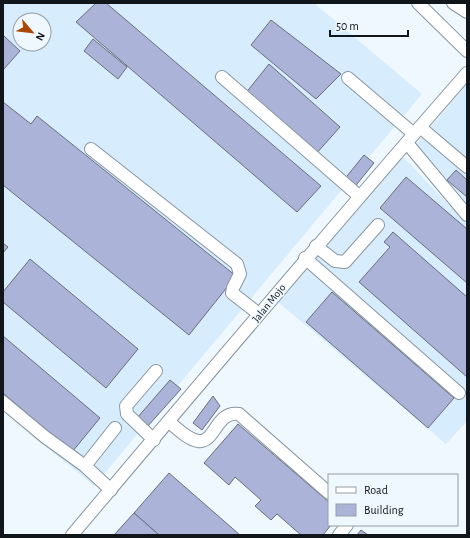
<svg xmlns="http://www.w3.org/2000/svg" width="470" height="538" font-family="'Alegreya Sans',sans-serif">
	<rect width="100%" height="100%" fill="#eff8fe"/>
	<g fill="#d7edfd" fill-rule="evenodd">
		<path d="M 3,3 L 314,3 L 422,94 L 94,486 L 3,411 ZM 20,20 L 44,20 L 44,44 L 20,44 Z"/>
		<path d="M 467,84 L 467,211 L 412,149 Z"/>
		<path d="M 403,157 L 467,224 L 467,421 L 446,444 L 278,302 Z"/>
	</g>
	<g fill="#abb4d8" stroke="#696d7a">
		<path d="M 96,3 L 106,3 L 321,186 L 297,212 L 76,22 Z"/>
		<path d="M 271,20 L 341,74 L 316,99 L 251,45 Z"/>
		<path d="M 3,35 L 20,51 L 3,70 Z"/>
		<path d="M 93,39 L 127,67 L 118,79 L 84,51 Z"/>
		<path d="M 269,64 L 340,127 L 315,155 L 245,94 Z"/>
		<path d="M 3,102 L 31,124 L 37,116 L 236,276 L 189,335 L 3,185 Z"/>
		<path d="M 364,155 L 374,163 L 353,189 L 343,181 Z"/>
		<path d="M 456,170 L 467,180 L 467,197 L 447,180 Z"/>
		<path d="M 406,177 L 467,229 L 467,283 L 380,208 Z"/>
		<path d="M 393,232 L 467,297 L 467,377 L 359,282 L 390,247 L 384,242 Z"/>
		<path d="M 3,243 L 8,247 L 3,253 Z"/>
		<path d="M 30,259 L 138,349 L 106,388 L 3,302 L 3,292 Z"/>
		<path d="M 332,292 L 454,398 L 428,428 L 306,322 Z"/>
		<path d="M 3,336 L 100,418 L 72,452 L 3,393 Z"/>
		<path d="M 170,380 L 181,389 L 147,427 L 137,418 Z"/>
		<path d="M 213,396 L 220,406 L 202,430 L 193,423 Z"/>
		<path d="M 238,424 L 329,502 L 329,525 L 331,525 L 323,535 L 301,535 L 277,514 L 271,520 L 255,506 L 261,500 L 235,477 L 229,485 L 204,463 Z"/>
		<path d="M 169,473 L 240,535 L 159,535 L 134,513 Z"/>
		<path d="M 134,513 L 159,535 L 114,535 Z"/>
		<path d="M 361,530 L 368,535 L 357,535 Z"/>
	</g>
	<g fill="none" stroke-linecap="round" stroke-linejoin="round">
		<defs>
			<g id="minor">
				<path d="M 418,3 L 467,51"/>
				<path d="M 453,3 L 467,12"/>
				<path d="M 222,77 L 359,196"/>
				<path d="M 348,78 L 414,134"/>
				<path d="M 420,127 L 467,167"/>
				<path d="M 407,143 L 467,215"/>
				<path d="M 91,149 L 237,264 L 240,274 L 233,288 L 232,293 L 259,314"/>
				<path d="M 316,246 L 335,261 L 345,262 L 378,225"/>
				<path d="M 305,258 L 459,393"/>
				<path d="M 3,402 L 45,437 L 85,466 L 111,490"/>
				<path d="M 169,422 C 177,428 187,439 198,441 C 215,444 216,410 239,414 L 329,493"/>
				<path d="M 154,440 L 127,414 L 126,406 L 156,371"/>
				<path d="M 85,466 L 115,428"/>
				<path d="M 72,535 C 203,380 334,225 467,73"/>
				<path d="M 339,535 L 347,525"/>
			</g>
		</defs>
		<use href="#minor" stroke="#8895a0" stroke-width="14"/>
		<use href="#minor" stroke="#fff" stroke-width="12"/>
	</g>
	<g text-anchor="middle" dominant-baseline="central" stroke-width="3" stroke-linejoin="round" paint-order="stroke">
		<g font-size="11" fill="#11161a" stroke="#eff8fe">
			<text transform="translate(269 303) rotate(-51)">Jalan Mojo</text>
		</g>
	</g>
	<rect width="470" height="538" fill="none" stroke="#11161a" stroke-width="8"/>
	<rect x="328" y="474" width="130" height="52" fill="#eff8fe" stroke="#969ea3"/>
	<rect x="336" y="487" width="20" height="6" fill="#ffffff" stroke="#969ea3"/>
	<text x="364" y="494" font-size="12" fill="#11161a">Road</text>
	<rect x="336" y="504" width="20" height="12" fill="#abb4d8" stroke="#969ea3"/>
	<text x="364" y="514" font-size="12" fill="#11161a">Building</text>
	<g transform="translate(32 32) rotate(118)"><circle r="19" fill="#eff8fe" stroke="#969ea3"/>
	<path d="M0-3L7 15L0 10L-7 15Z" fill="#a84603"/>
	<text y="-6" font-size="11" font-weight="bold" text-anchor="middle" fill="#11161a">N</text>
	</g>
	<path d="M330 30v6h78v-6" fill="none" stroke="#11161a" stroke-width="2"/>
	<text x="336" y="30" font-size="12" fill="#11161a" stroke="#eff8fe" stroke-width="3" paint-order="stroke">50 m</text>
</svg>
